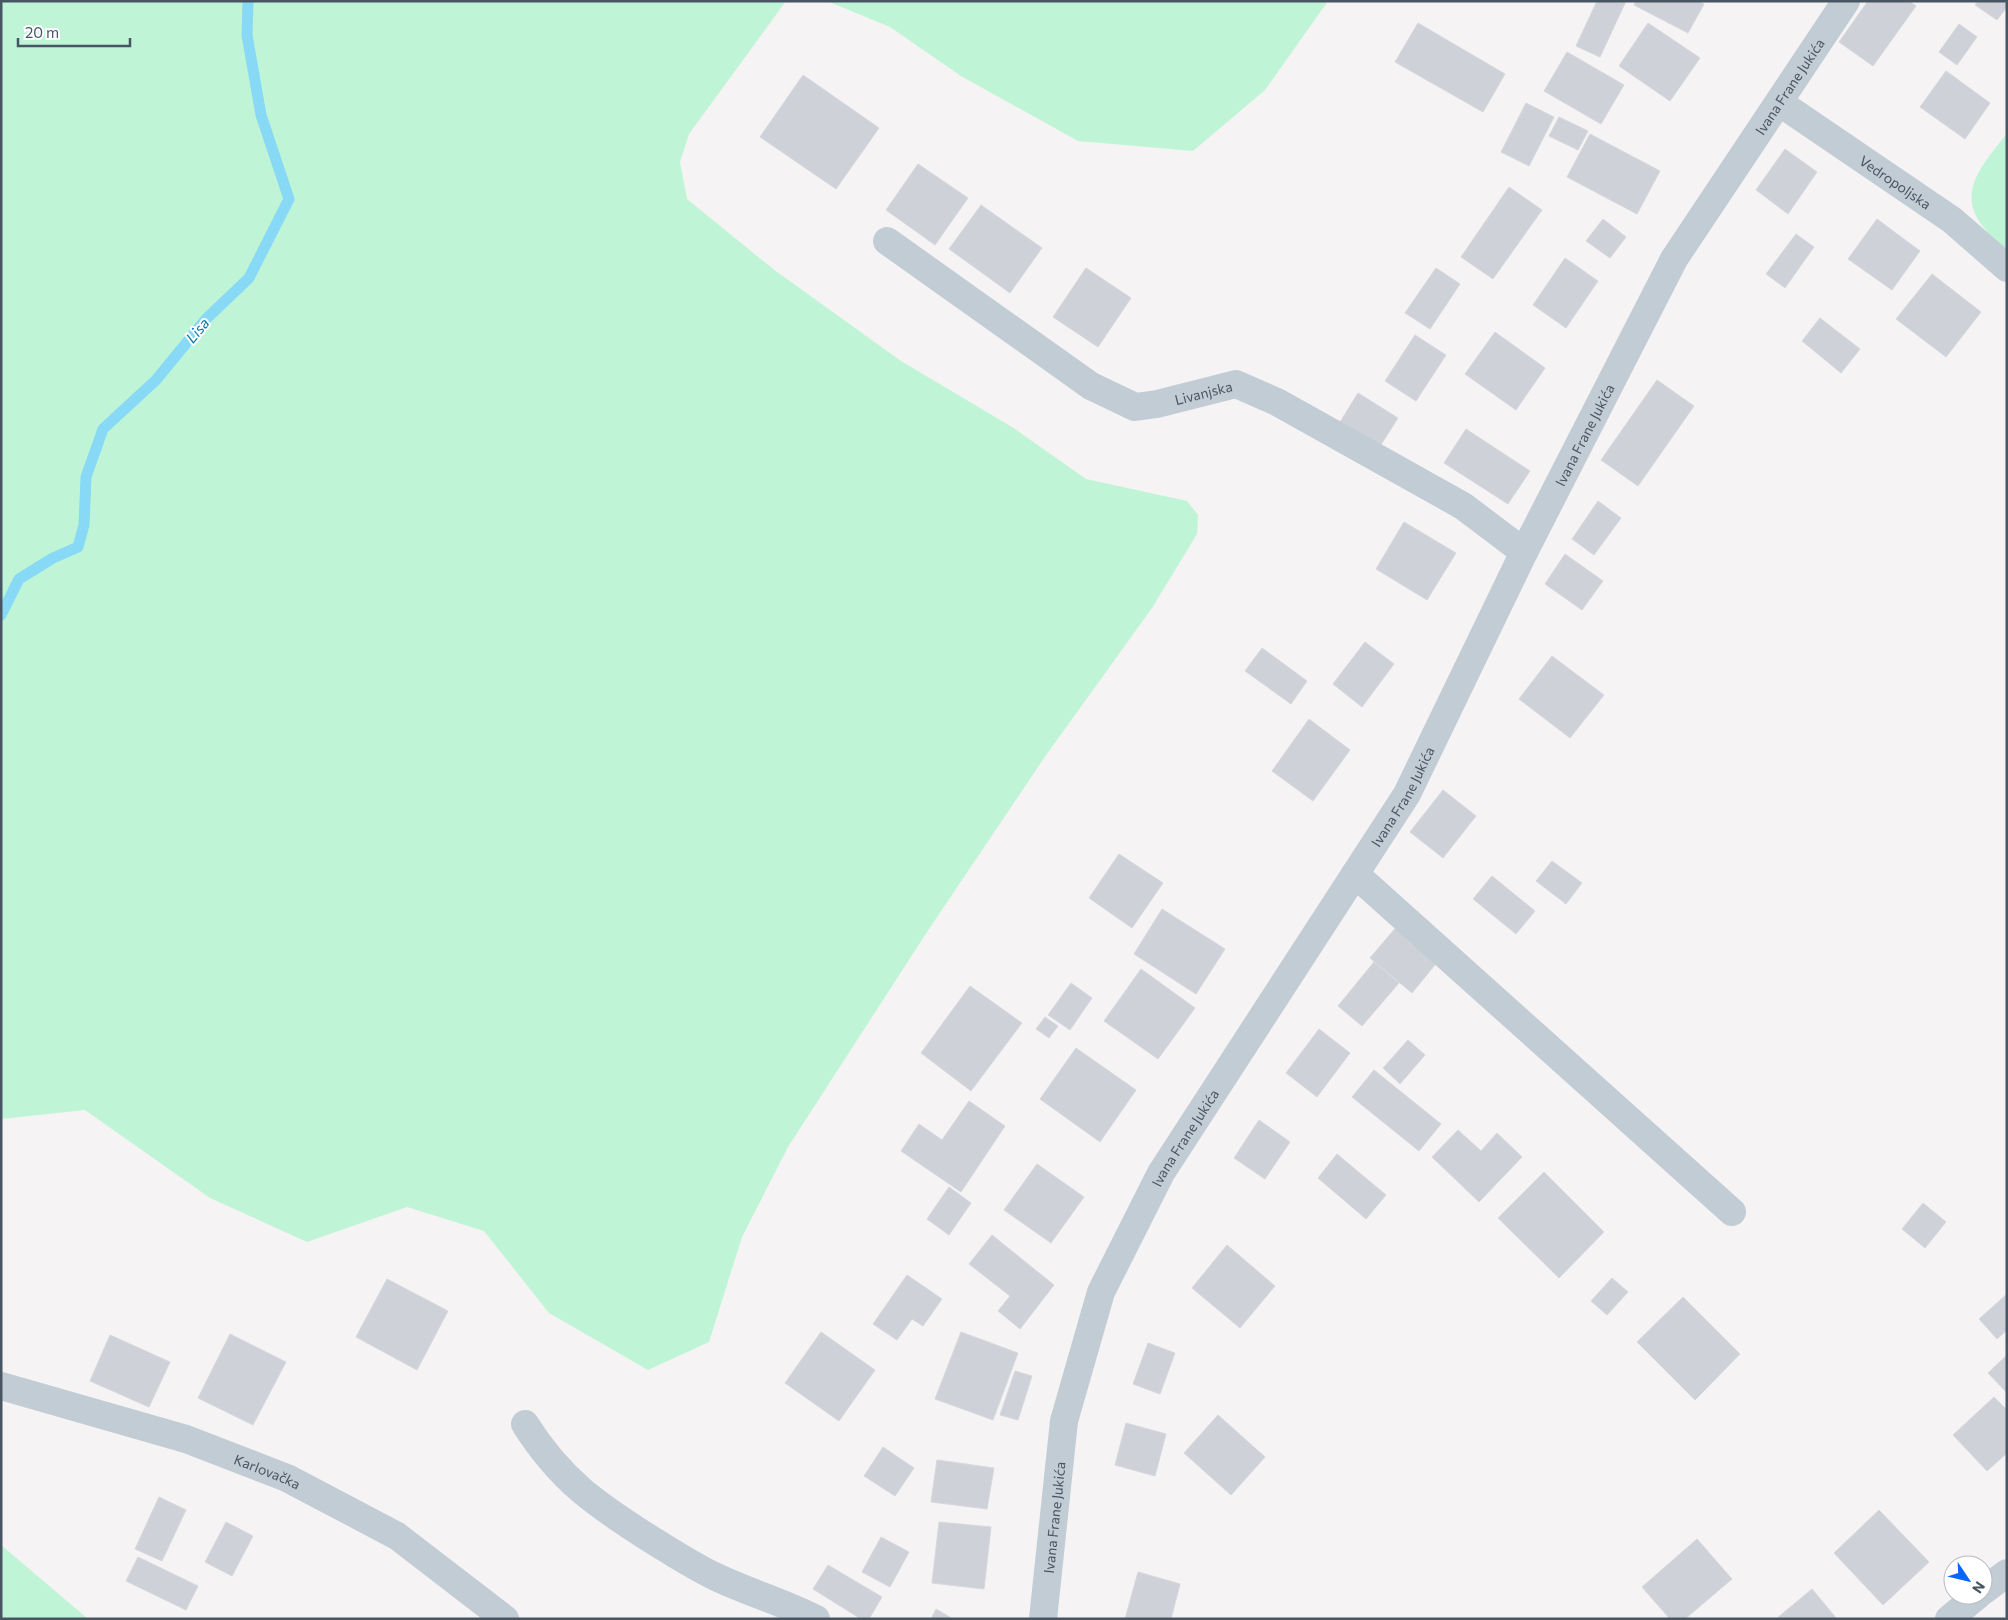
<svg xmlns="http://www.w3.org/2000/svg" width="2008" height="1620" font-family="Commissioner,sans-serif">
	<rect width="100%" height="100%" fill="#f5f3f3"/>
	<g fill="#bff5d6">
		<path d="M 1,1 L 786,1 L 689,134 L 680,162 L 687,199 L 773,269 L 901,361 L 1012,427 L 1086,479 L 1187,501 L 1198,515 L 1197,534 L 1152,608 L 1044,758 L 925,935 L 788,1147 L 742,1237 L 709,1342 L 648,1370 L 549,1313 L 484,1231 L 407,1207 L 307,1242 L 210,1198 L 85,1110 L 1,1119 Z"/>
		<path d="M 827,1 L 1328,1 L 1265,90 L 1193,151 L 1078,141 L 961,76 L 890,27 Z"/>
		<path d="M 2007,133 L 2007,251 C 1999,244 1991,237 1985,229 C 1954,192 1984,164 2007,133 Z"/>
		<path d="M 1,1545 L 88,1619 L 1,1619 Z"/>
	</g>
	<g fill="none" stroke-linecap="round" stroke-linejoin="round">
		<path stroke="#88d9f6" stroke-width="11" d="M 1,615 L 19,579 L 53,558 L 78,547 L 84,525 L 86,477 L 103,429 L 156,380 L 206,319 L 249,278 L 289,199 L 261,115 L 247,35 L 248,1"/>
	</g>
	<g fill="#ced1d8" stroke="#d6d8de">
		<path d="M 1597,1 L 1626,1 L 1600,57 L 1576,46 Z"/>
		<path d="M 1636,1 L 1699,1 L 1704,4 L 1688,33 L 1634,5 Z"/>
		<path d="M 1868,1 L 1909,1 L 1916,6 L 1873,66 L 1839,42 Z"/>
		<path d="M 1978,1 L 2007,1 L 2007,7 L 1997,20 L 1975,5 Z"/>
		<path d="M 1418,23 L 1505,74 L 1483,112 L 1395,62 Z"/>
		<path d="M 1648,23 L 1700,58 L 1670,101 L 1619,66 Z"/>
		<path d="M 1959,24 L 1977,37 L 1957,65 L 1939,52 Z"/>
		<path d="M 1567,52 L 1624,85 L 1601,124 L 1544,91 Z"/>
		<path d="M 1946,71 L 1990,103 L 1965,139 L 1920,107 Z"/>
		<path d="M 803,75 L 879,128 L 836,189 L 760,137 Z"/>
		<path d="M 1526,103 L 1554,117 L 1529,166 L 1501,152 Z"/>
		<path d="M 1559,117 L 1588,131 L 1578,150 L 1549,136 Z"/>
		<path d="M 1590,134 L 1660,171 L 1637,214 L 1567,177 Z"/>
		<path d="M 1785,149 L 1817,172 L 1788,214 L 1756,190 Z"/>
		<path d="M 918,164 L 968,198 L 935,245 L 886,210 Z"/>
		<path d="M 1509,187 L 1542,210 L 1493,279 L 1461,257 Z"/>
		<path d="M 981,205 L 1042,248 L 1010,293 L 949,249 Z"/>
		<path d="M 1603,219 L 1626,237 L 1610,258 L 1586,241 Z"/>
		<path d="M 1877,219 L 1920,251 L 1892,290 L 1848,259 Z"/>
		<path d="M 1796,234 L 1814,247 L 1785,288 L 1766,274 Z"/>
		<path d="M 1565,258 L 1598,281 L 1566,328 L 1533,305 Z"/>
		<path d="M 1086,268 L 1131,298 L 1098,347 L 1053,317 Z"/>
		<path d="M 1436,268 L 1460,284 L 1430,329 L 1405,313 Z"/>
		<path d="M 1932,274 L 1981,312 L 1946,357 L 1896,319 Z"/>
		<path d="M 1820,318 L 1860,349 L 1841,373 L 1802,341 Z"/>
		<path d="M 1495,332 L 1545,368 L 1516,410 L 1465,374 Z"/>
		<path d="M 1415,335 L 1446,355 L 1416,401 L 1385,381 Z"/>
		<path d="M 1657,380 L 1694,406 L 1638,486 L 1601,460 Z"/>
		<path d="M 1358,393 L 1398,418 L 1377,451 L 1337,427 Z"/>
		<path d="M 1466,429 L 1530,471 L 1508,504 L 1444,463 Z"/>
		<path d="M 1598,501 L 1621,518 L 1594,555 L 1572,539 Z"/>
		<path d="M 1404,522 L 1456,553 L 1427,600 L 1376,569 Z"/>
		<path d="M 1565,554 L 1603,581 L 1582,610 L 1545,584 Z"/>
		<path d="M 1365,642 L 1394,664 L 1362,707 L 1333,684 Z"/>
		<path d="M 1262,648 L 1307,681 L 1291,704 L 1245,671 Z"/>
		<path d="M 1552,656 L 1604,695 L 1570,738 L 1519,699 Z"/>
		<path d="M 1309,719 L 1350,750 L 1313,801 L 1272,771 Z"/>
		<path d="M 1443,790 L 1476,816 L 1443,858 L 1410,832 Z"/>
		<path d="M 1119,854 L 1163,883 L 1132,928 L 1089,898 Z"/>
		<path d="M 1552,861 L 1582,883 L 1566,904 L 1536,881 Z"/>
		<path d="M 1492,876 L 1535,911 L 1516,934 L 1473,899 Z"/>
		<path d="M 1162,909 L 1225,949 L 1196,994 L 1134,954 Z"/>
		<path d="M 1398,925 L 1439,960 L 1412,993 L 1370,958 Z"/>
		<path d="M 1374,962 L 1399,983 L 1362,1026 L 1338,1006 Z"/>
		<path d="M 1141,969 L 1195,1008 L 1158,1059 L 1104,1021 Z"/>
		<path d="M 1071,983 L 1092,998 L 1070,1030 L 1048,1015 Z"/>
		<path d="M 970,986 L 1022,1023 L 971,1091 L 921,1053 Z"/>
		<path d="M 1045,1017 L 1058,1026 L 1049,1038 L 1036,1029 Z"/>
		<path d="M 1319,1029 L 1350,1053 L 1317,1097 L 1286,1073 Z"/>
		<path d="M 1408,1040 L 1425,1055 L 1400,1084 L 1383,1068 Z"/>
		<path d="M 1076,1048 L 1136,1090 L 1100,1142 L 1040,1099 Z"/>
		<path d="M 1374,1070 L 1441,1124 L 1419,1151 L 1352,1097 Z"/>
		<path d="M 969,1101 L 1005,1126 L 961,1192 L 901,1151 L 919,1124 L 942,1140 Z"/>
		<path d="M 1259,1120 L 1290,1142 L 1265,1179 L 1234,1158 Z"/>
		<path d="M 1458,1130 L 1481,1151 L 1497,1133 L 1522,1157 L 1479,1202 L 1432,1157 Z"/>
		<path d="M 1337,1154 L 1386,1195 L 1366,1219 L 1318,1178 Z"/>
		<path d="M 1037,1164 L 1084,1197 L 1051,1243 L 1004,1210 Z"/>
		<path d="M 1544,1172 L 1604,1232 L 1559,1278 L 1498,1218 Z"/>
		<path d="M 949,1187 L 971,1203 L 949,1235 L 927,1219 Z"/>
		<path d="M 1923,1203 L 1946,1222 L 1925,1248 L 1902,1229 Z"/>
		<path d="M 992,1235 L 1054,1285 L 1020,1329 L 998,1311 L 1010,1296 L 969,1264 Z"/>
		<path d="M 1227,1245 L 1275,1286 L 1240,1328 L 1192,1288 Z"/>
		<path d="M 907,1275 L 942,1299 L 923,1326 L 912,1319 L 897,1340 L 873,1324 Z"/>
		<path d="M 1612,1278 L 1628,1292 L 1607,1315 L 1591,1301 Z"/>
		<path d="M 387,1279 L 448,1311 L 417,1370 L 356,1337 Z"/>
		<path d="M 2007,1294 L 2007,1330 L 1997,1339 L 1979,1319 Z"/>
		<path d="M 1683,1297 L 1740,1354 L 1695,1400 L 1637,1342 Z"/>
		<path d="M 821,1332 L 875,1370 L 839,1421 L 785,1383 Z"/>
		<path d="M 961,1332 L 1018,1353 L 993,1420 L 935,1399 Z"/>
		<path d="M 230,1334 L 286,1362 L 253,1425 L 198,1398 Z"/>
		<path d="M 110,1335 L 170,1362 L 149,1407 L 90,1381 Z"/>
		<path d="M 1148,1343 L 1175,1353 L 1160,1394 L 1133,1384 Z"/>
		<path d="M 2007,1355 L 2007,1393 L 1988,1373 Z"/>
		<path d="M 1015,1371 L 1032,1376 L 1018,1420 L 1000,1415 Z"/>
		<path d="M 1994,1397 L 2007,1410 L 2007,1453 L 1987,1471 L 1953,1435 Z"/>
		<path d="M 1218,1415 L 1265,1457 L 1231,1495 L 1184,1453 Z"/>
		<path d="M 1126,1423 L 1166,1434 L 1155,1476 L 1115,1465 Z"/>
		<path d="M 883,1447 L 914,1468 L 895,1496 L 864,1476 Z"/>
		<path d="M 937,1460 L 994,1468 L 987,1509 L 931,1502 Z"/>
		<path d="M 159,1497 L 186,1510 L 162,1561 L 135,1549 Z"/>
		<path d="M 1879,1510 L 1929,1562 L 1883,1605 L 1834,1553 Z"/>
		<path d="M 226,1522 L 253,1536 L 232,1576 L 205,1562 Z"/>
		<path d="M 939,1522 L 991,1527 L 984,1589 L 932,1583 Z"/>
		<path d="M 881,1537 L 909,1552 L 890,1587 L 862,1572 Z"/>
		<path d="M 1697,1539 L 1732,1579 L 1685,1619 L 1670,1619 L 1642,1587 Z"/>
		<path d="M 138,1557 L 198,1586 L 186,1610 L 126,1581 Z"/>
		<path d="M 828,1565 L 882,1597 L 869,1619 L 861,1619 L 813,1589 Z"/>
		<path d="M 1138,1572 L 1180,1584 L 1171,1619 L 1125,1619 Z"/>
		<path d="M 1812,1589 L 1837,1619 L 1776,1619 Z"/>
		<path d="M 936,1609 L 953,1619 L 931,1619 Z"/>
	</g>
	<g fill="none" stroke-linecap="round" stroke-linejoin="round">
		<g stroke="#c2ccd5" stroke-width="28">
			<path id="s1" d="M 1780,103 L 1952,220 L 2007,268"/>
			<path id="s2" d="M 887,241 L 1091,386 L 1135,407 L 1157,404 L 1236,384 L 1277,402 L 1463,506 L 1524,552"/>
			<path d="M 1355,874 L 1732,1212"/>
			<path id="s3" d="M 1,1386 L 186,1439 L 287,1478 L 397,1536 L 505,1619"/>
			<path d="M 525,1424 C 561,1481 597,1505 652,1540 C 673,1553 693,1566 714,1576 C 747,1592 783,1602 816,1619"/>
			<path d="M 1983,1591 L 2007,1573"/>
			<path id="s4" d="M 1043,1619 L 1064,1421 L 1101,1292 L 1161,1173 L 1407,794 L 1524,552 L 1674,259 L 1846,1"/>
			<path d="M 1949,1619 L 1978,1595"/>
		</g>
	</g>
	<g text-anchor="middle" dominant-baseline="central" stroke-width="4" stroke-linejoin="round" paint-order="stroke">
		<g font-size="14" fill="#485563" stroke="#fff">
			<text stroke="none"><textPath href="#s4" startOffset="1724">Ivana Frane Jukića</textPath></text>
			<text stroke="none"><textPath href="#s1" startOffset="140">Vedropoljska</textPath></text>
			<text stroke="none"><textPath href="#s2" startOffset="369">Livanjska</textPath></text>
			<text stroke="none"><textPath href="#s4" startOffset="1319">Ivana Frane Jukića</textPath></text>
			<text stroke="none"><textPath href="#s4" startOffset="914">Ivana Frane Jukića</textPath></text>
			<text stroke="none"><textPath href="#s4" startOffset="509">Ivana Frane Jukića</textPath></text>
			<text stroke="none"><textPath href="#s3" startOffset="280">Karlovačka</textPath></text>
			<text stroke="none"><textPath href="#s4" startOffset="102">Ivana Frane Jukića</textPath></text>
		</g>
		<g font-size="15" font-style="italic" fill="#037aa3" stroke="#fff">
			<text transform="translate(197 330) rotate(-50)">Lisa</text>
		</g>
	</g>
	<rect width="2008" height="1620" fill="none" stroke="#485563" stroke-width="5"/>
	<g transform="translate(1968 1580) rotate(125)"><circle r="24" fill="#ffffff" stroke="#b6bbc1"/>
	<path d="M0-4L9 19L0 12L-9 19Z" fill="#0866f9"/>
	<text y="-8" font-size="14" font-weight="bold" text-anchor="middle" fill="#485563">N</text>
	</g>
	<path d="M18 38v8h112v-8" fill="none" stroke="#485563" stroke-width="2.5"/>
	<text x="25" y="38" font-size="15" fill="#485563" stroke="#ffffff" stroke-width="4" paint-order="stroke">20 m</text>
</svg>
